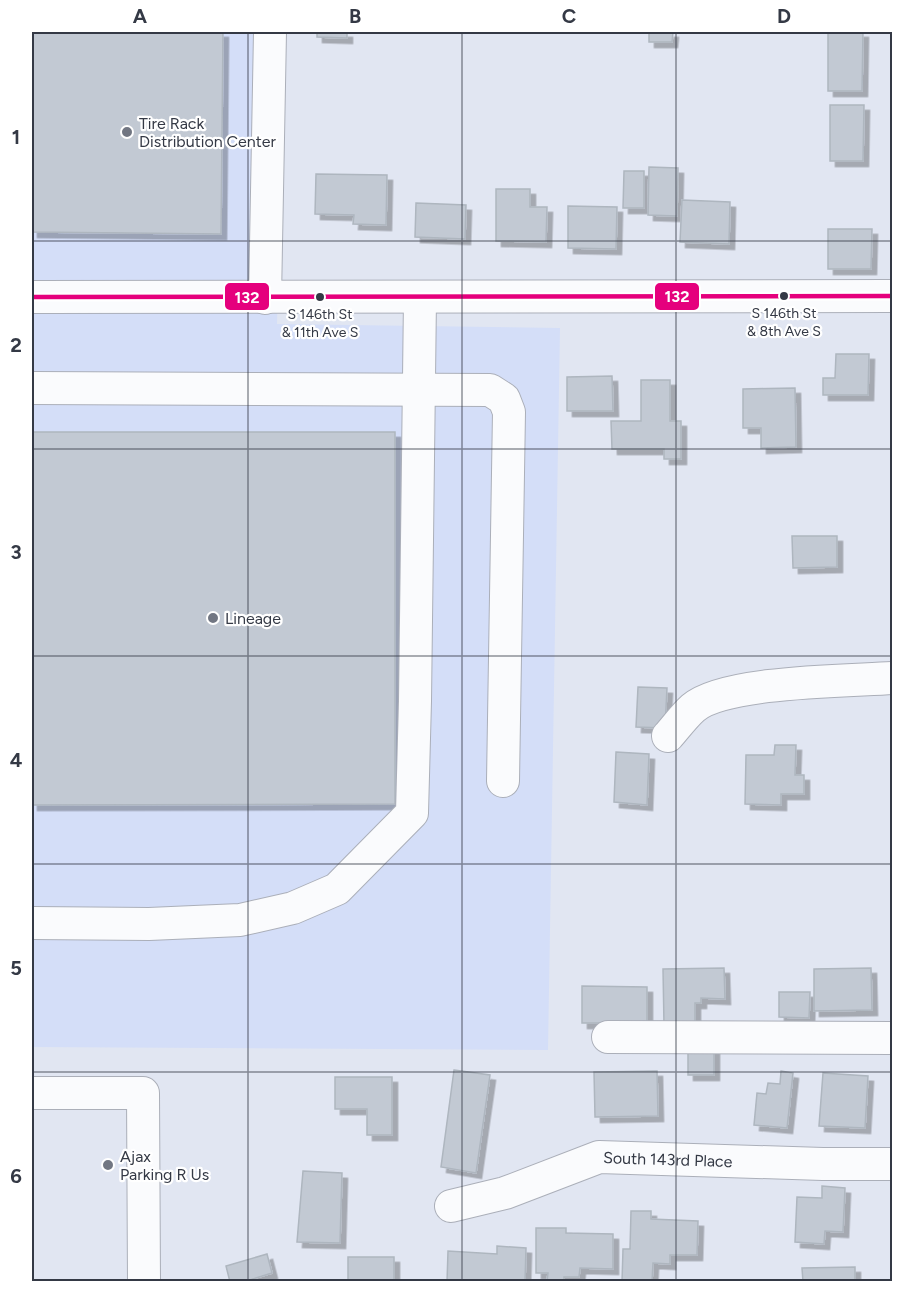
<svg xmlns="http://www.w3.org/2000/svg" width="924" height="1313" font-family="Figtree,sans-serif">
	<defs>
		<filter id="shadow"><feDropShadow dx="5.5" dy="5.5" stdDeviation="0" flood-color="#0004"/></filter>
	</defs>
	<rect width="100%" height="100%" fill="#e1e6f2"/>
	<path fill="#d4def8" d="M 32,32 L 284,32 L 277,324 L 560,328 L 548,1050 L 32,1047 Z"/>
	<g fill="#c2c9d3" stroke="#aeb6bf" stroke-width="1.5" filter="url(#shadow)">
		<path d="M 32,32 L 223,32 L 221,234 L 32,232 Z"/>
		<path d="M 317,32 L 347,32 L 347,38 L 317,37 Z"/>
		<path d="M 649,32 L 673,32 L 672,42 L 649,42 Z"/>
		<path d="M 828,32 L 863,32 L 862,91 L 828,91 Z"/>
		<path d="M 830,105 L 864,105 L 863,161 L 830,161 Z"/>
		<path d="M 649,167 L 678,168 L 677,216 L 648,215 Z"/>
		<path d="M 624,171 L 644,171 L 644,208 L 623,208 Z"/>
		<path d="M 316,174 L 387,175 L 386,225 L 353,224 L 354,215 L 315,214 Z"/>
		<path d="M 496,189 L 530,189 L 530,207 L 547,207 L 546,242 L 496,241 Z"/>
		<path d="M 682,200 L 730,202 L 729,244 L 680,242 Z"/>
		<path d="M 416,203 L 466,205 L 465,239 L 415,237 Z"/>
		<path d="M 568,206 L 617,207 L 616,249 L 568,248 Z"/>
		<path d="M 828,229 L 872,229 L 871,269 L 828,269 Z"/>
		<path d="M 836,354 L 869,354 L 868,395 L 823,395 L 823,378 L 835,378 Z"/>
		<path d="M 612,376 L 613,411 L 567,411 L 567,377 Z"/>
		<path d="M 641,380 L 670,380 L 670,421 L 681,421 L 681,459 L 664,459 L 664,449 L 612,449 L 611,421 L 641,421 Z"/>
		<path d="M 795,388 L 796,447 L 761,448 L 761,428 L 743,428 L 743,389 Z"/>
		<path d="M 32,432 L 395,432 L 395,804 L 32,805 Z"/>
		<path d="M 792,536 L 837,536 L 837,567 L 793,568 Z"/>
		<path d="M 638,687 L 667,688 L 665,728 L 636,727 Z"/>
		<path d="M 775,745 L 796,745 L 795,775 L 804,775 L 804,794 L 781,794 L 781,805 L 745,804 L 746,755 L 774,755 Z"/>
		<path d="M 616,752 L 649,754 L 647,805 L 614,802 Z"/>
		<path d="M 724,968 L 725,999 L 701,998 L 701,1003 L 695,1003 L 695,1026 L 664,1026 L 663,969 Z"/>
		<path d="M 871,968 L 872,1010 L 814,1011 L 814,969 Z"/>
		<path d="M 582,986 L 647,987 L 647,1023 L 582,1023 Z"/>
		<path d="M 779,992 L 810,992 L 809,1018 L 779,1017 Z"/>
		<rect x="688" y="1047" width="26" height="28"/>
		<path d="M 454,1070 L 490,1075 L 476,1173 L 441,1167 Z"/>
		<path d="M 657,1071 L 658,1116 L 595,1117 L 594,1072 Z"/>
		<path d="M 781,1071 L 793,1073 L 787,1128 L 754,1125 L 757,1093 L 766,1094 L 768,1083 L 780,1084 Z"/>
		<path d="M 823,1073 L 868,1076 L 865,1128 L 819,1126 Z"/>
		<path d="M 335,1077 L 392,1077 L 392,1135 L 367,1135 L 367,1109 L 335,1109 Z"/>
		<path d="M 303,1171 L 342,1173 L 340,1243 L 297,1242 Z"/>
		<path d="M 822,1186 L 845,1188 L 843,1232 L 825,1231 L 824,1244 L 795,1242 L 797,1197 L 822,1198 Z"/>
		<path d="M 631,1211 L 651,1211 L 651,1219 L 698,1221 L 697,1255 L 670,1255 L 670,1264 L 653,1263 L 652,1282 L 622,1282 L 623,1249 L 630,1249 Z"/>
		<path d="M 536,1228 L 566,1228 L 566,1233 L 613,1234 L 613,1269 L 580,1268 L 579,1277 L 564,1277 L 564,1282 L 547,1282 L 548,1273 L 536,1273 Z"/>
		<path d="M 497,1246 L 526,1248 L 525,1282 L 447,1282 L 448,1251 L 497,1254 Z"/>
		<path d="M 267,1254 L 272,1273 L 243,1282 L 230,1282 L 226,1266 Z"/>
		<rect x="348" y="1257" width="46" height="25"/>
		<path d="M 855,1267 L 855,1282 L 803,1282 L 802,1268 Z"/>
	</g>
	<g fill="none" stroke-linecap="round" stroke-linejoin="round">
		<defs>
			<g id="minor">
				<path d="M 32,297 L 892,296"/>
				<path d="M 265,298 L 270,32"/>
				<path d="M 32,388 L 490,390 L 504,399 L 509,412 L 503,781"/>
				<path d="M 668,736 C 676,727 684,716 693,708 C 724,681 848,681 892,678"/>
				<path d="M 32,923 L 149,924 L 240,920 L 293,908 L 337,889 L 412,813 L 415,701 L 420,298"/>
				<path d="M 608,1037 L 892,1038"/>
				<path d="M 32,1093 L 143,1093 L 144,1282"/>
				<path id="s1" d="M 451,1206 L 505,1193 L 599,1157 L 823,1164 L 892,1164"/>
			</g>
		</defs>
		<use href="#minor" stroke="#abafb9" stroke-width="34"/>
		<use href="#minor" stroke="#fafbfd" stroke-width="32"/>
		<defs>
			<path id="bus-1" d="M 32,297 L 892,296"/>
		</defs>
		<use href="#bus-1" stroke="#fff" stroke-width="9"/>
		<use href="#bus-1" stroke="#e5007d" stroke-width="4.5"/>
	</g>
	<path fill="none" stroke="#343945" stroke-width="1.5" stroke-opacity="0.55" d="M 248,32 L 248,1282M 462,32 L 462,1282M 676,32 L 676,1282M 32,241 L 892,241M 32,449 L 892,449M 32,656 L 892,656M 32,864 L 892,864M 32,1072 L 892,1072"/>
	<g fill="#717682" stroke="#fff" stroke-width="2">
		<circle cx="127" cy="132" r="6"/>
		<circle cx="213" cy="618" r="6"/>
		<circle cx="108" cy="1165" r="6"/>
	</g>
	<g fill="#343945" stroke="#fff" stroke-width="2">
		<circle cx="784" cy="296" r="5"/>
		<circle cx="320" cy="297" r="5"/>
	</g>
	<g text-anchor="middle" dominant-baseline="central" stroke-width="4.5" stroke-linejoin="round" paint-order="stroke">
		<g font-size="14" fill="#343945" stroke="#fff">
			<text x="784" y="313">S 146th St<tspan x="784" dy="18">&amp; 8th Ave S</tspan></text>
			<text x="320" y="314">S 146th St<tspan x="320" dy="18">&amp; 11th Ave S</tspan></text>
		</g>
		<g font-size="16" fill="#343945" stroke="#fff" text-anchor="start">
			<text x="139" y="123">Tire Rack<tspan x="139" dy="18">Distribution Center</tspan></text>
			<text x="225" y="618">Lineage</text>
			<text x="120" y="1156">Ajax<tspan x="120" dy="18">Parking R Us</tspan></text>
		</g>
		<g font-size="16" fill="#343945" stroke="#fff">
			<text stroke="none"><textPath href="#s1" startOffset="225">South 143rd Place</textPath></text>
		</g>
	</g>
	<g stroke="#fff" stroke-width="2">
		<rect x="654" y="282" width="46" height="29" rx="6" fill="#e5007d"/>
		<rect x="224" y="282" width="46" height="29" rx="6" fill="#e5007d"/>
	</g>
	<g font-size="16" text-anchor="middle" font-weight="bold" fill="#fff">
		<text x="677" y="302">132</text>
		<text x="247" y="303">132</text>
	</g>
	<rect width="924" height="1313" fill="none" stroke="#ffffff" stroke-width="66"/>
	<rect x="33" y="33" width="858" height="1247" fill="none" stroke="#343945" stroke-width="2"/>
	<g font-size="20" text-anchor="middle" font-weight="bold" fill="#343945">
		<text x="140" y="23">A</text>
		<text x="355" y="23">B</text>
		<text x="569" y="23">C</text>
		<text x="784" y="23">D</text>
		<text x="16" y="144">1</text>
		<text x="16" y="352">2</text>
		<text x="16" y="559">3</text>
		<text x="16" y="767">4</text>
		<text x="16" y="975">5</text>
		<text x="16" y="1183">6</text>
	</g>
</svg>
